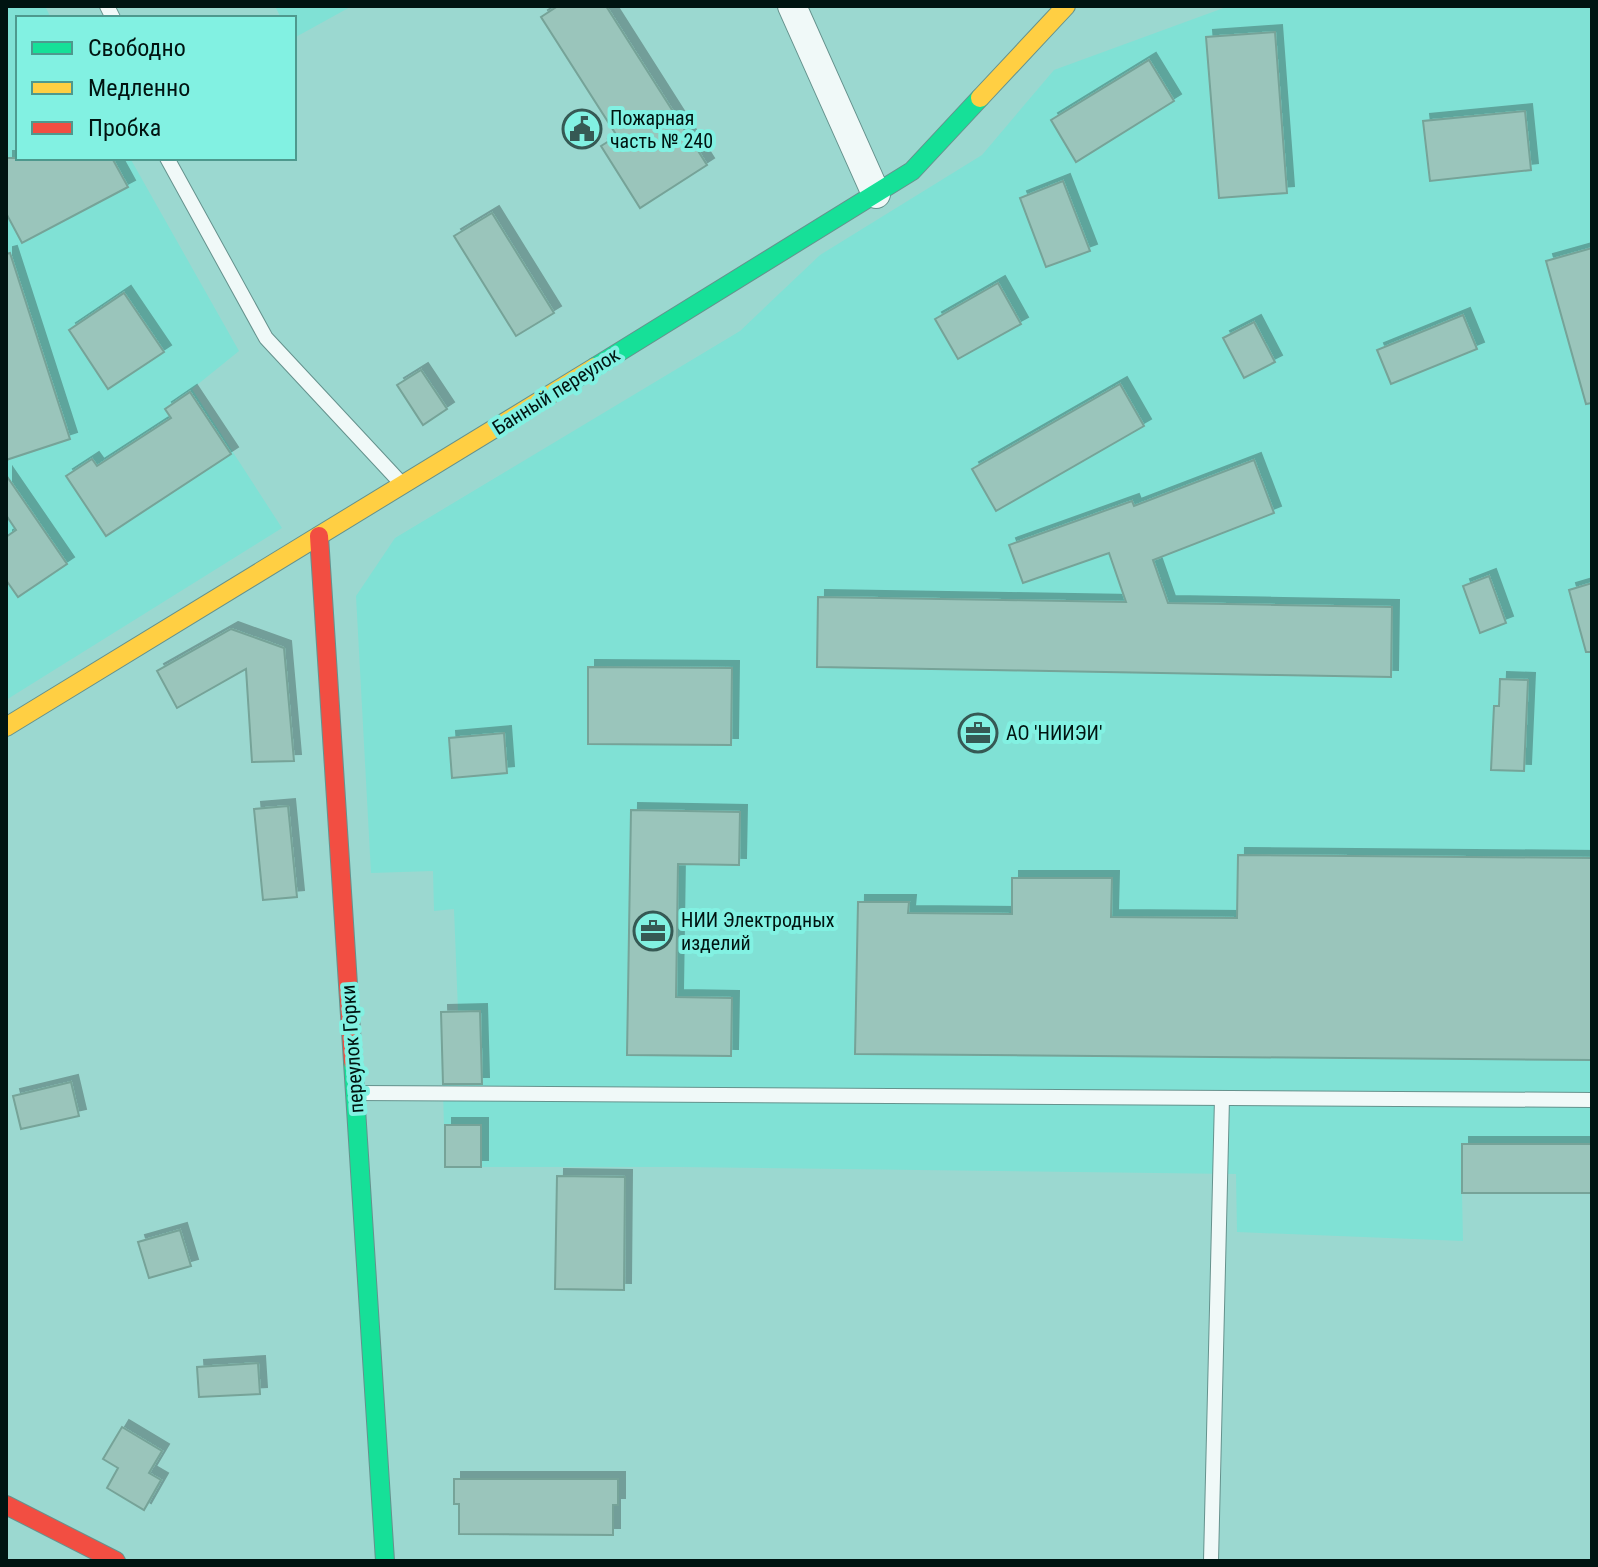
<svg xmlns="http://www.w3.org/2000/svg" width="1598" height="1567" font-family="'Roboto Condensed',sans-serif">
	<defs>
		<filter id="shadow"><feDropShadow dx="7" dy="-7" stdDeviation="0" flood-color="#0004"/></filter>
	</defs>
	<rect width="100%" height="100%" fill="#9bd8d0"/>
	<g fill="#80e1d5">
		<path d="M 6,6 L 45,6 L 51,18 L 18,18 L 18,158 L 130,158 L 239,351 L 192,389 L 282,528 L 6,700 Z"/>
		<path d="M 275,6 L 352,6 L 294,38 L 294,18 L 281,18 Z"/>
		<path d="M 1229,6 L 1592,6 L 1592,1193 L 1462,1193 L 1463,1241 L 1237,1232 L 1236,1174 L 679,1167 L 445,1167 L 441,1012 L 458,1011 L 454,909 L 434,911 L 433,871 L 371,873 L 356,596 L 395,538 L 740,331 L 820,255 L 982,155 L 1054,70 Z"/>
	</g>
	<g fill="#9ac5bb" stroke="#76a398" stroke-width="2" filter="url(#shadow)">
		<path d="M 558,6 L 606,6 L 707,165 L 640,208 L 601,146 L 617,136 L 541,17 Z"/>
		<path d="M 1275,32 L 1287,193 L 1219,198 L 1206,37 Z"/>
		<path d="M 1149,60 L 1174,101 L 1076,162 L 1051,120 Z"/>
		<path d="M 1525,111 L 1531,170 L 1430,181 L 1423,121 Z"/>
		<path d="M 6,158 L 112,158 L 128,187 L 22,243 L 6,213 Z"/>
		<path d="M 1063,181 L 1090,251 L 1046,267 L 1020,198 Z"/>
		<path d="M 492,213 L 554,313 L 516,336 L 454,236 Z"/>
		<path d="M 1592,248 L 1592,403 L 1586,404 L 1546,261 Z"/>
		<path d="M 10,253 L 70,439 L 6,460 L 6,254 Z"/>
		<path d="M 998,283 L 1021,324 L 958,359 L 935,319 Z"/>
		<path d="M 124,293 L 164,352 L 108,389 L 69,330 Z"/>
		<path d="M 1463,315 L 1477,349 L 1391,384 L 1377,350 Z"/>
		<path d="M 1254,322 L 1275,362 L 1244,378 L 1223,338 Z"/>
		<path d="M 421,370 L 447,409 L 423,425 L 397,385 Z"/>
		<path d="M 1120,384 L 1144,426 L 996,511 L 972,469 Z"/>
		<path d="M 190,392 L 231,454 L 106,536 L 66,476 L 92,459 L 97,466 L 171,418 L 165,409 Z"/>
		<path d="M 1254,460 L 1274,513 L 1153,560 L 1168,603 L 1392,607 L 1391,677 L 817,667 L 818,597 L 1126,602 L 1109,553 L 1023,583 L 1009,545 L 1132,501 L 1134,506 Z"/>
		<path d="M 6,475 L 67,564 L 18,597 L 6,580 L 6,537 L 16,530 L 6,515 Z"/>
		<path d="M 1489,576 L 1506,623 L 1480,633 L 1463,586 Z"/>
		<path d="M 1592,583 L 1592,652 L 1586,652 L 1569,590 Z"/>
		<path d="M 231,629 L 284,648 L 294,761 L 252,762 L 246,669 L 177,708 L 157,671 Z"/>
		<path d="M 588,667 L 732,668 L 731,745 L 588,744 Z"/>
		<path d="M 1500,679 L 1528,680 L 1524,771 L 1491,770 L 1494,706 L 1499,706 Z"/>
		<path d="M 504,733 L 507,773 L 452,778 L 449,738 Z"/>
		<path d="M 288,806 L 297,897 L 263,900 L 254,809 Z"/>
		<path d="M 631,810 L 740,812 L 739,865 L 678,864 L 676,997 L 732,998 L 731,1056 L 627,1055 Z"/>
		<path d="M 1238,855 L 1592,858 L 1592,1060 L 855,1054 L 858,902 L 909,902 L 908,913 L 1012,914 L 1012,878 L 1112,878 L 1111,917 L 1237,918 Z"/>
		<path d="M 480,1011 L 482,1084 L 443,1084 L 441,1012 Z"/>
		<path d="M 71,1082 L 79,1116 L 21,1129 L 13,1096 Z"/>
		<rect x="445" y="1125" width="36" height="42"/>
		<rect x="1462" y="1144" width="130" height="49"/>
		<path d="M 557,1176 L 625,1177 L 624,1290 L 555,1289 Z"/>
		<path d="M 180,1230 L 191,1266 L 149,1278 L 138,1242 Z"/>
		<path d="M 258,1363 L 260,1394 L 199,1397 L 197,1367 Z"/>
		<path d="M 122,1427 L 162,1451 L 149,1473 L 161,1480 L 144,1510 L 107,1488 L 118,1468 L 103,1459 Z"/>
		<path d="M 454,1479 L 618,1479 L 618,1505 L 613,1505 L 613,1535 L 459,1534 L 459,1504 L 454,1504 Z"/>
	</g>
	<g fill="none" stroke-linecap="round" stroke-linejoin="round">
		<defs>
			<g id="lane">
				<path d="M 107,6 L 113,18"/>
				<path d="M 167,158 L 266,338 L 400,482"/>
				<path d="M 356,1093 L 1592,1100"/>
				<path d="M 1211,1561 L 1222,1098"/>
			</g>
			<path id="street" d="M 792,6 L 876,194"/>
			<g id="fast">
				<path d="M 595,367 L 912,171 L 980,98"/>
				<path d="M 353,1062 L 385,1561"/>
			</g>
			<g id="slow">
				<path d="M 980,98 L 1066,6"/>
				<path d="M 6,727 L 595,367"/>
			</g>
			<g id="jam">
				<path d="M 319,536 L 353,1062"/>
				<path d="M 6,1505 L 116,1561"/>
			</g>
		</defs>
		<use href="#lane" stroke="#65928d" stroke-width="16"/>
		<use href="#street" stroke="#65928d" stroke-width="30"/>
		<use href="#fast" stroke="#65928d" stroke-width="20"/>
		<use href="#slow" stroke="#65928d" stroke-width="20"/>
		<use href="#jam" stroke="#65928d" stroke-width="20"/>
		<use href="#lane" stroke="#f0f9f8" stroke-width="14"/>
		<use href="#street" stroke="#f0f9f8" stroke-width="28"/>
		<use href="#fast" stroke="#16e098" stroke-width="18"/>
		<use href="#slow" stroke="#ffcf43" stroke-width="18"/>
		<use href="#jam" stroke="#f24e42" stroke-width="18"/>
	</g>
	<defs>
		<symbol id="civic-ring" viewBox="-11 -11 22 22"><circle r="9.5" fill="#82f1e2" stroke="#365954" stroke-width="1.5"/><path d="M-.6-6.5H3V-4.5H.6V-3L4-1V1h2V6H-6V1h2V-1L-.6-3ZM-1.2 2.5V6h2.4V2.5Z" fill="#365954"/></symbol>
		<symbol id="office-ring" viewBox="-11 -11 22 22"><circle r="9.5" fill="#82f1e2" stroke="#365954" stroke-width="1.5"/><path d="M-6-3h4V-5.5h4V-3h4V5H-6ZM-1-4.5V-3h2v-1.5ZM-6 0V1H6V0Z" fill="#365954"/></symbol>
	</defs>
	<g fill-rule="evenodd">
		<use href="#civic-ring" x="560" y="107" width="44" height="44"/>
		<use href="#office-ring" x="956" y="711" width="44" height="44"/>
		<use href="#office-ring" x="631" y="909" width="44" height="44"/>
	</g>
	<g text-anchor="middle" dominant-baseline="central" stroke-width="8" stroke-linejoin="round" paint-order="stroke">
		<g font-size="20" fill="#001411" stroke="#82f1e2" text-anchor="start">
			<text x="610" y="118">Пожарная<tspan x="610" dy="23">часть № 240</tspan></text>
			<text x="1006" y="733">АО 'НИИЭИ'</text>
			<text x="681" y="920">НИИ Электродных<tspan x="681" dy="23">изделий</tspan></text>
		</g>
		<g font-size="20" fill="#001411" stroke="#82f1e2">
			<text transform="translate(556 391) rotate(-32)">Банный переулок</text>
			<text transform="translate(352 1049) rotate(-94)">переулок Горки</text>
		</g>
	</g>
	<rect width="1598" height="1567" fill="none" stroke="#001411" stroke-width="16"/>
	<rect x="16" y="16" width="280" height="144" fill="#82f1e2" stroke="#4e998e" stroke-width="2"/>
	<rect x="32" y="42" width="40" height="12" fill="#16e098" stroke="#4e998e" stroke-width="2"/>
	<text x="88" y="56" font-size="24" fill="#001411">Свободно</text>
	<rect x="32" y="82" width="40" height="12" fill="#ffcf43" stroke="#4e998e" stroke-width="2"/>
	<text x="88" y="96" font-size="24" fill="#001411">Медленно</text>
	<rect x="32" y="122" width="40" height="12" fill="#f24e42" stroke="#4e998e" stroke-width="2"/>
	<text x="88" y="136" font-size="24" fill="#001411">Пробка</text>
</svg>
